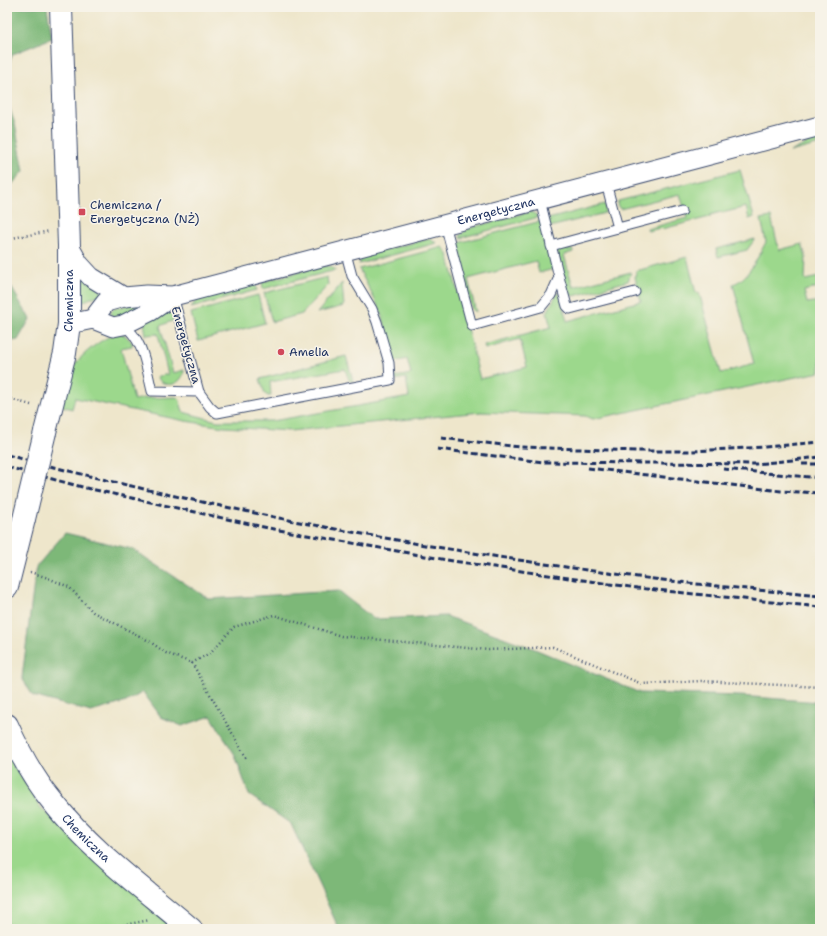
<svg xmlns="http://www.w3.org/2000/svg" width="827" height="936" font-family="'Shantell Sans',sans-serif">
	<rect width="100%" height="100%" fill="#f7f3e8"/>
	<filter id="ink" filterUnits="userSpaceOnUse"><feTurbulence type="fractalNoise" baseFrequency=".025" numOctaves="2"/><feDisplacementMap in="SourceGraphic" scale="8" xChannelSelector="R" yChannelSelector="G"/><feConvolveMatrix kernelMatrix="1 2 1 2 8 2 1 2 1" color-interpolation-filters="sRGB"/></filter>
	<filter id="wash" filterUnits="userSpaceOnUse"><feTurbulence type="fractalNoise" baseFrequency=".012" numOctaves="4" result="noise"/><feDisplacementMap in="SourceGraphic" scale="16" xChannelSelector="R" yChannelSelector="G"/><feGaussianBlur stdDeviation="0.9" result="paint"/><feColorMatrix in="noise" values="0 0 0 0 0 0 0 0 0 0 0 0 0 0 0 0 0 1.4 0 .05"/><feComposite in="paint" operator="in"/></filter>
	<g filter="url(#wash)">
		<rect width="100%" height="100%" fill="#eee6cb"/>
		<g fill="#9cd88c" stroke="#5c8475">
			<path d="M 820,137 L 820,144 L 790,152 Z"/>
			<path d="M 740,170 L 754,217 L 749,219 L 746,207 L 722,213 L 721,212 L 710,215 L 710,217 L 662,229 L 661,228 L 648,231 L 647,229 L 687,218 L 680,194 L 620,209 L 617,205 L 618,201 Z"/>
			<path d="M 605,204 L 606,210 L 605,213 L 550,227 L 548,219 Z"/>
			<path d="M 529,212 L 532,212 L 539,217 L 460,238 L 461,234 L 470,228 Z"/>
			<path d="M 771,217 L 779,250 L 802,244 L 806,257 L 805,280 L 819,277 L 817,288 L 804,291 L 807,303 L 820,301 L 820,372 L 593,419 L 585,416 L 481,412 L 290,431 L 224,427 L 185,421 L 75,398 L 72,409 L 62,406 C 65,395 67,384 70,373 C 77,357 103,336 120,333 L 126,336 L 132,342 L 132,346 L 121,348 L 134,400 L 144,398 L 176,397 L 179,398 L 183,412 L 217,421 L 272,421 L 409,397 L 406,378 L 395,380 L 395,377 L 411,374 L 407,359 L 394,362 L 382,314 L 359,269 L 443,247 L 448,254 L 480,379 L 527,367 L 520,339 L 485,349 L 484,345 L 551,327 L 547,313 L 557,293 L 560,294 L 567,321 L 641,301 L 635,277 L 636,271 L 687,257 L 696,293 L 699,292 L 721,373 L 754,364 L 733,284 C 749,279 758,256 766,242 L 761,219 Z"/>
			<path d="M 541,221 L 554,269 L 539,273 L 536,261 L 468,279 L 476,312 L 472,310 L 455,250 L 458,243 Z"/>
			<path d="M 429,239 L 437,243 L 359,264 L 360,260 L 366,254 Z"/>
			<path d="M 755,239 L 747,250 L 718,257 L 716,249 Z"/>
			<path d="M 564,247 L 569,250 L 572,249 L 573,252 L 564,255 L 573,287 L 631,272 L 628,281 L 574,296 L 570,295 L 567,291 L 557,252 L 560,248 Z"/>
			<path d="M 321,266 L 329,266 L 336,270 L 263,289 L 262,282 Z"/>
			<path d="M 80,273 L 104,293 L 101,296 L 96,296 L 79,303 Z"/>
			<path d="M 327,277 L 328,285 L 302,314 L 272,322 L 264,293 Z"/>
			<path d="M 342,283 L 344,306 L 317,313 Z"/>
			<path d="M 255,284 L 257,290 L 191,308 L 196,300 Z"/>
			<path d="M 258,295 L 265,323 L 198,341 L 191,313 Z"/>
			<path d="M 150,301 L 124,316 L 113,317 L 110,313 L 114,308 Z"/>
			<path d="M 167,312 L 170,312 L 173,314 L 174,320 L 160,326 L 173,373 L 184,370 C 183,385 165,390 157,377 L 168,374 L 158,334 L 146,335 L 144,323 L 146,320 Z"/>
			<path d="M 346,356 L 353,381 L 352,382 L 349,380 L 345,369 L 270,382 L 271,396 L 268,396 L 265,394 L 260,379 Z"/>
			<path d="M 7,751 L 10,759 L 41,808 L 178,929 L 7,929 Z"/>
		</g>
		<g fill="#7db878" stroke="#4c746b">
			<path d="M 7,7 L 47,7 L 52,38 L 13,54 L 7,68 Z"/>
			<path d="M 7,100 L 15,124 L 24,171 L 7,190 Z"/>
			<path d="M 7,280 L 30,319 L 18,340 L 7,342 Z"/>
			<path d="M 65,533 L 132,549 L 209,599 L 338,591 L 374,619 L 446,616 L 530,647 L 640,693 L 740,696 L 820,702 L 820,929 L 339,929 L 291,824 L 249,795 L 235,755 L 211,716 L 182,726 L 161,717 L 143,692 L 126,702 L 91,712 L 33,696 L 22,678 L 36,567 Z"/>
		</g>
	</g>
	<g filter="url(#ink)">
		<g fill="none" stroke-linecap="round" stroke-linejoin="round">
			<defs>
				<g id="lane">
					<path d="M 445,224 L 472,326 L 541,307 L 551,295 L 559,277 L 540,200"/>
					<path d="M 618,228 L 682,211"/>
					<path d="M 551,246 L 618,228 L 606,183"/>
					<path d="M 559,277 L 567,306 L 570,309 L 635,292"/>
					<path d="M 123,325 C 144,339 146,368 152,391 L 199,392 L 173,296"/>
					<path d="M 199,392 L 210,407 L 217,413 L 390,380 L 389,363 L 377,322 L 372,309 L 352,276 L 345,250"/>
				</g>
				<g id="street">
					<path id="s1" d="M 69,246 L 79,264 L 91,277 L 124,297 L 147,295 L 173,296 L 820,126"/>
					<path d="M 93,319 L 106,302 L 124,297"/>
					<path d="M 69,324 L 93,319 L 113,327 L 123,325 L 151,311 L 173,296"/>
				</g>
				<g id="secondary">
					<path id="s2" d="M 45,432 L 65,353 L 69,324 L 69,246 L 61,7"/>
					<path d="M 7,587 L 24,519"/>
					<path id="s3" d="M 7,725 C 19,752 33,778 52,801 C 91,851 144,889 191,929"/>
				</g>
			</defs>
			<use href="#lane" stroke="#3b4a6e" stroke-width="11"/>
			<use href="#street" stroke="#3b4a6e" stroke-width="21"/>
			<use href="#secondary" stroke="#3b4a6e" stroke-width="24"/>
			<g stroke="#3b4a6e" stroke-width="2.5" stroke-dasharray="1 3" stroke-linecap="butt">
				<path d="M 7,239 L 50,231"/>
				<path d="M 7,398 L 31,405"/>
				<path d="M 30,572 L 48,578 L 69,587 L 93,612 L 149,641 L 166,653 L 192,663 L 210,653 L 234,627 L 274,615 L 341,636 L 489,650 L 553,647 L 642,684 L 701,681 L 820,687"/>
				<path d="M 192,663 L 247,759"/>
				<path d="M 103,929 L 150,920"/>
			</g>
			<use href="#lane" stroke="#fff" stroke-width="9"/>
			<use href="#street" stroke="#fff" stroke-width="19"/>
			<use href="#secondary" stroke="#fff" stroke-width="22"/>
			<g stroke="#1b2f5e" stroke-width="3" stroke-dasharray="6 3" stroke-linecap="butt">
				<path d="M 441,438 L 520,447 L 638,451 L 692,451 L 765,447 L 820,442"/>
				<path d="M 437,449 L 543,462 L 756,464 L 820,457"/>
				<path d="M 7,455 C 214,510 426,549 638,577 C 699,585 760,590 820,596"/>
				<path d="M 802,464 L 820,464"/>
				<path d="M 7,467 L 86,488 L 268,528 L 453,561 L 637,588 L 820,607"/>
				<path d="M 588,468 L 781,491 L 820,493"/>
				<path d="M 723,469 L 820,478"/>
			</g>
			<defs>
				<path id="secondary-bridge" d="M 24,519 L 45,432"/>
			</defs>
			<use href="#secondary-bridge" stroke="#3b4a6e" stroke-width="24" stroke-linecap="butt"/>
			<use href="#secondary-bridge" stroke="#fff" stroke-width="22"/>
		</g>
	</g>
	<g fill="#d1495b" stroke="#f7f3e8" stroke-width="1.5">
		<rect x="78" y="208" width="8" height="8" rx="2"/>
		<circle cx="281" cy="352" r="4"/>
	</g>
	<g text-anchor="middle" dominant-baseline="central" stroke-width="3" stroke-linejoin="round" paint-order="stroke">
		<g font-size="12" fill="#1b2f5e" stroke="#f7f3e8" text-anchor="start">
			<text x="90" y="205">Chemiczna /<tspan x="90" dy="14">Energetyczna (NŻ)</tspan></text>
			<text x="289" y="352">Amelia</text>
		</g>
		<g font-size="12" fill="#1b2f5e" stroke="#f7f3e8">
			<text stroke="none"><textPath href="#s1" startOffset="460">Energetyczna</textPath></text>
			<text stroke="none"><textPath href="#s2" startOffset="134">Chemiczna</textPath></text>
			<text transform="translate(186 345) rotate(74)">Energetyczna</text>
			<text stroke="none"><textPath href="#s3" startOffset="139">Chemiczna</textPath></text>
		</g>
	</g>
	<rect width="827" height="936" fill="none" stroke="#f7f3e8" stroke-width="24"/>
</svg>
